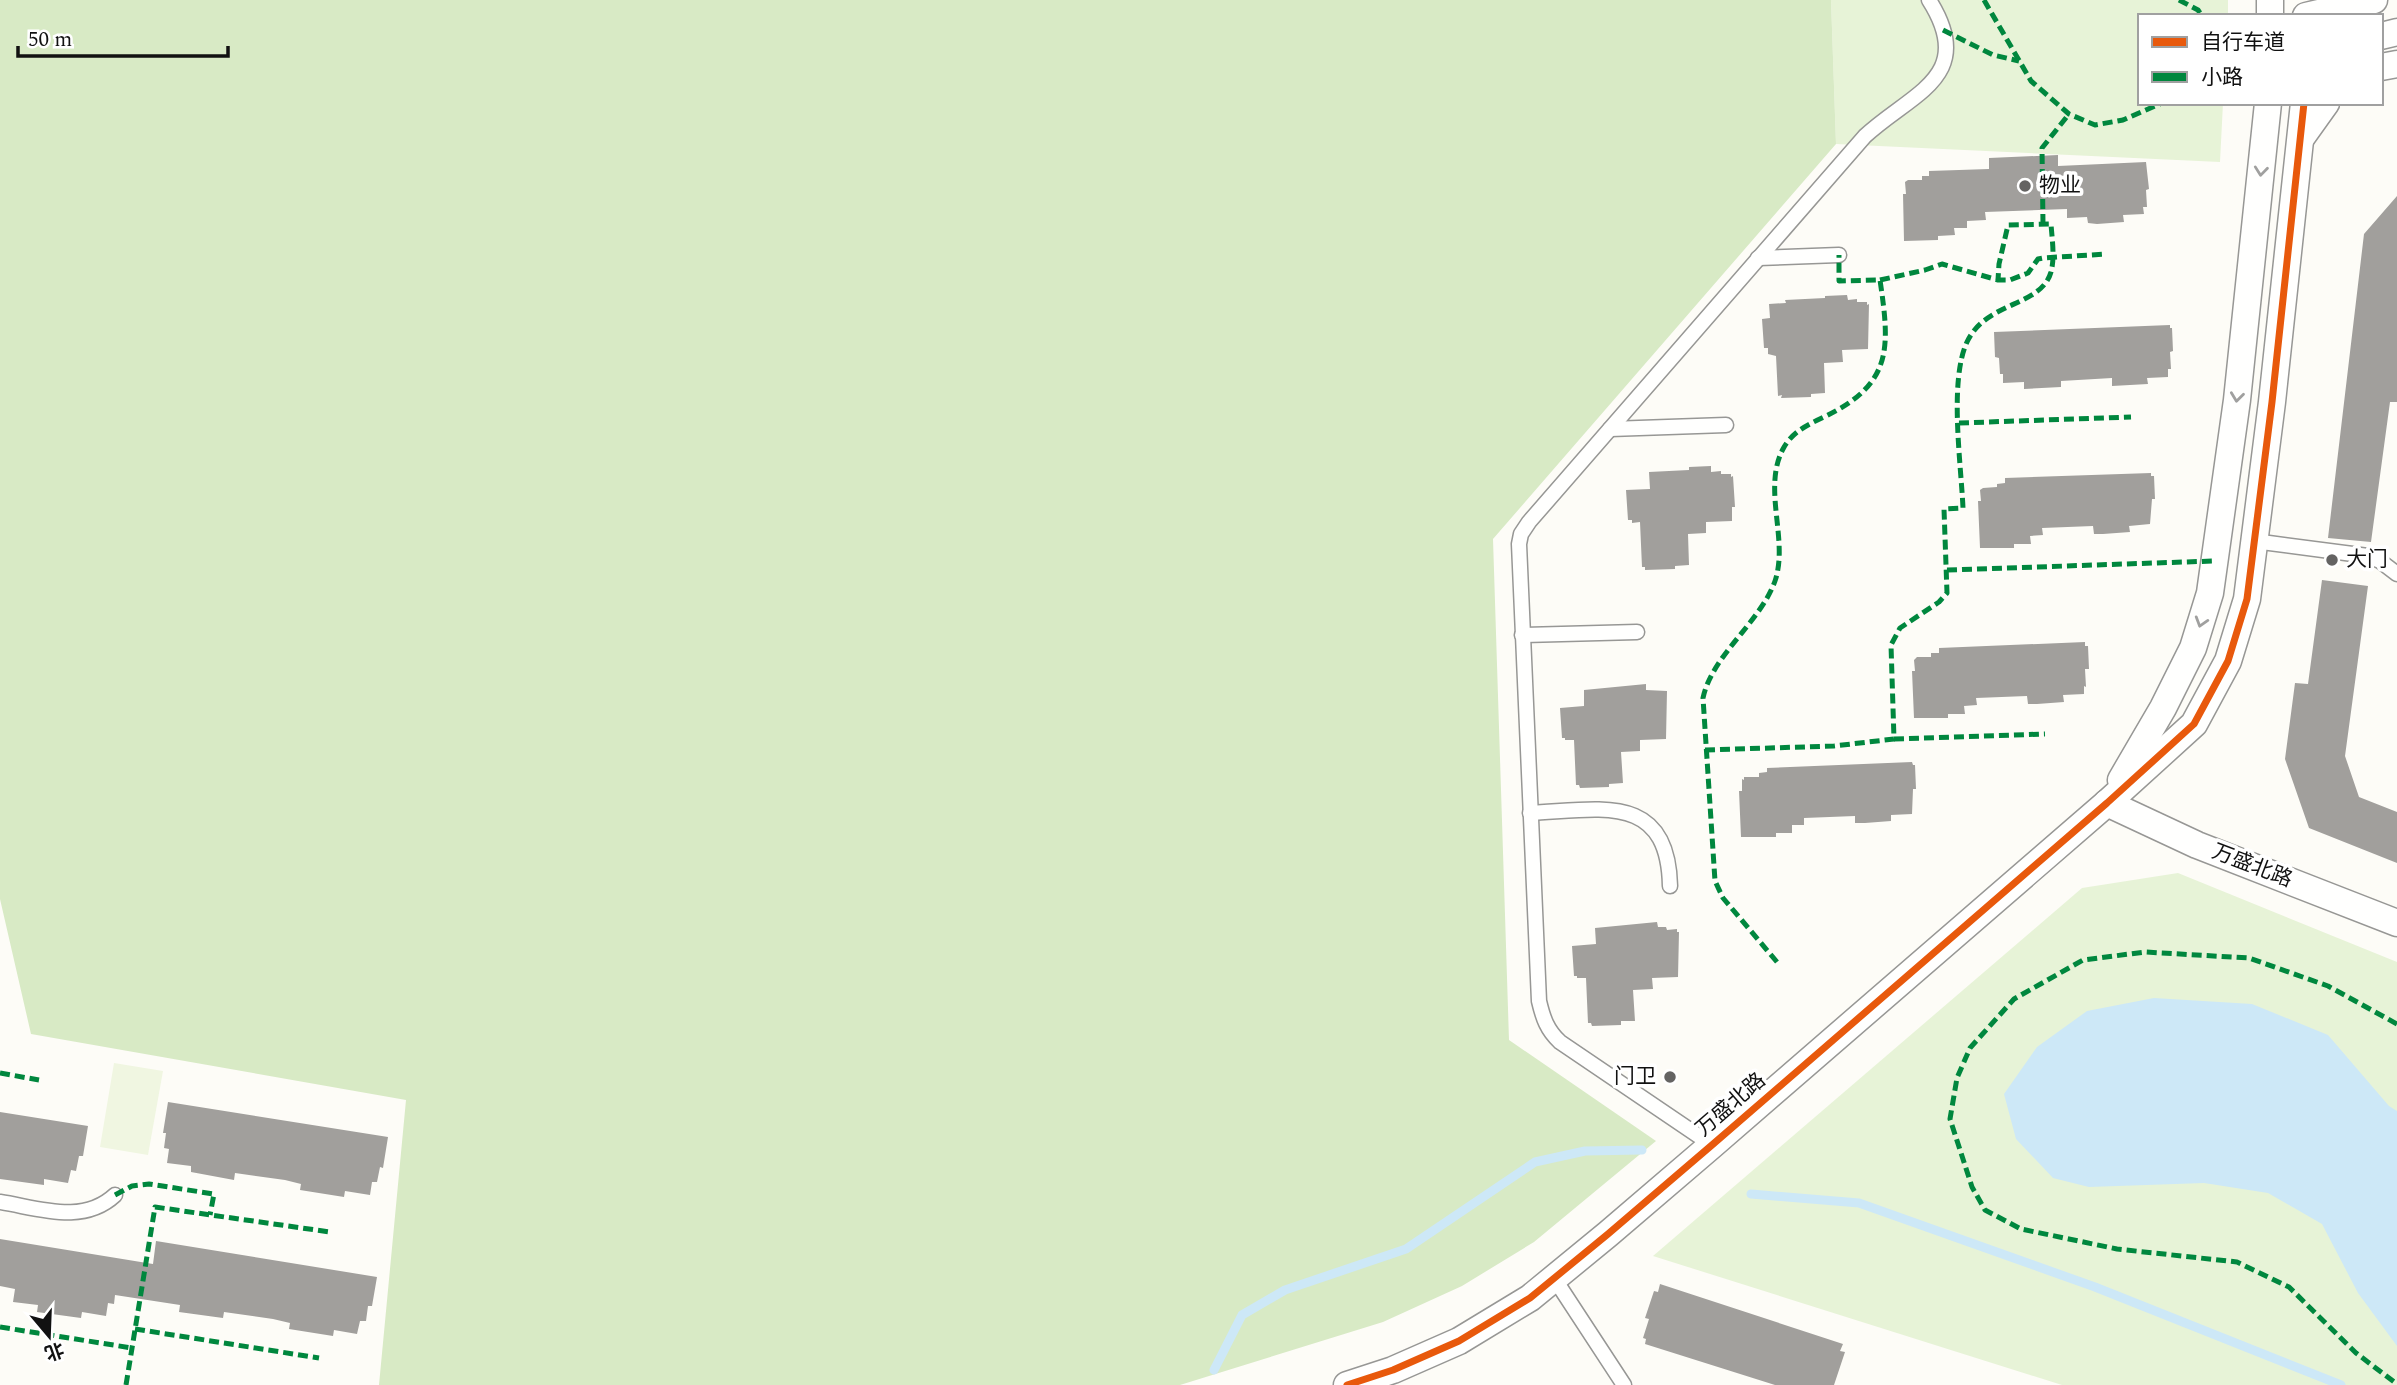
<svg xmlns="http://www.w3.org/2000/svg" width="2397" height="1385" font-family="Spectral,'Noto Sans SC',serif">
	<rect width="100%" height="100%" fill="#fdfcf7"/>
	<g fill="#e7f3d7">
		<path d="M 1831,0 L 2228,0 L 2228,16 L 2140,16 L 2140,103 L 2223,103 L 2220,162 L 1836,144 Z"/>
		<path d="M 2178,873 L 2397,962 L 2397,1385 L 2062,1385 L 1653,1256 L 2082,888 Z"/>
	</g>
	<path fill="#d8eac5" d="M 0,0 L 1831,0 L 1836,144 L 1493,539 L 1509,1040 L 1656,1141 L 1534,1242 L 1462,1286 L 1383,1322 L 1180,1385 L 379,1385 L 406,1100 L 31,1034 L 0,899 Z"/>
	<path fill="#f0f6e1" d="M 114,1063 L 163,1071 L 148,1155 L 100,1147 Z"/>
	<path fill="#cde8f7" d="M 2154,998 L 2252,1004 L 2328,1035 L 2389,1106 L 2397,1111 L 2397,1346 L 2358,1293 L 2322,1224 L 2268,1193 L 2204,1183 L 2089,1187 L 2053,1178 L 2016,1139 L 2004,1094 L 2037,1047 L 2087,1011 Z"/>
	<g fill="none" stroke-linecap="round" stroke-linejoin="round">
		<g stroke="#cde8f7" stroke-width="9">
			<path d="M 1751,1194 L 1859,1203 L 2095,1287 L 2341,1385"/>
			<path d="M 1214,1370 L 1242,1315 L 1285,1290 L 1406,1249 L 1535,1162 L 1585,1151 L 1642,1150"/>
		</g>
	</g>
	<g fill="#a19f9c">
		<path d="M 2058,155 L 2058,166 L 2146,162 L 2149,189 L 2146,190 L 2147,207 L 2143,207 L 2144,214 L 2123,215 L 2124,222 L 2097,224 L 2088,223 L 2087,217 L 2067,218 L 2067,209 L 1985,212 L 1986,220 L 1967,221 L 1967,228 L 1954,228 L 1955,235 L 1938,236 L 1938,240 L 1904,241 L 1903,194 L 1906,194 L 1905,182 L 1908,180 L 1922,180 L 1922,176 L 1929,176 L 1929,171 L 1989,169 L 1989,158 Z"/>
		<path d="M 2397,196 L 2397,402 L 2390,402 L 2371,542 L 2328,538 L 2364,234 Z"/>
		<path d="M 1847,295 L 1848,300 L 1857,299 L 1857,302 L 1867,302 L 1867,305 L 1869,304 L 1868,349 L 1842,350 L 1843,362 L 1824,363 L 1825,393 L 1811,394 L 1811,397 L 1781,398 L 1782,395 L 1778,396 L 1776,356 L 1768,354 L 1768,348 L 1764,348 L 1762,319 L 1770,318 L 1769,304 L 1786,303 L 1785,300 L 1825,298 L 1825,296 Z"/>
		<path d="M 2170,325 L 2170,328 L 2172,328 L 2173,351 L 2170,352 L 2171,369 L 2168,369 L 2168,377 L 2147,378 L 2148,384 L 2112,386 L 2112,378 L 2061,381 L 2061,387 L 2024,389 L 2024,382 L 2003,383 L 2003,374 L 2000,374 L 1999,358 L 1995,357 L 1994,332 Z"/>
		<path d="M 1711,466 L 1711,472 L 1721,471 L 1721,474 L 1731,474 L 1731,477 L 1733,476 L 1735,507 L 1732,507 L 1732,521 L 1706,522 L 1706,533 L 1688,534 L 1689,565 L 1675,566 L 1675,569 L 1645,570 L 1645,567 L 1642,567 L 1640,522 L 1632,523 L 1632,520 L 1628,520 L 1626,490 L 1650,489 L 1649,472 L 1689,470 L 1689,467 Z"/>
		<path d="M 2151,473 L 2151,476 L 2154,476 L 2155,499 L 2152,499 L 2150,524 L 2129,526 L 2130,532 L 2103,534 L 2094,534 L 2093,526 L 2042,528 L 2043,535 L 2030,536 L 2031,544 L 2014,544 L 2014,548 L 1980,548 L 1978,501 L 1981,501 L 1980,490 L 1983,488 L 1997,487 L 1997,484 L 2005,483 L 2005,478 Z"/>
		<path d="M 2322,580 L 2368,586 L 2345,756 L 2359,797 L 2397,812 L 2397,863 L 2309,828 L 2285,759 L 2295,683 L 2308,684 Z"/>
		<path d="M 2085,642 L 2085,646 L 2088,646 L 2089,669 L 2085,669 L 2086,687 L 2084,686 L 2084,694 L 2063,695 L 2064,702 L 2037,704 L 2028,704 L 2027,696 L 1976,698 L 1977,705 L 1964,706 L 1965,714 L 1948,714 L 1948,718 L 1914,718 L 1912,671 L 1915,671 L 1914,660 L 1917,657 L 1931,657 L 1931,653 L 1939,653 L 1939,648 Z"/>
		<path d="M 1646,684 L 1646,690 L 1667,691 L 1666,739 L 1640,740 L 1640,751 L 1621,752 L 1623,783 L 1609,784 L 1609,787 L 1580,788 L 1579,785 L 1576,785 L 1574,740 L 1565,740 L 1565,738 L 1562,738 L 1560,708 L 1584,706 L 1584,690 Z"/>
		<path d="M 1912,762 L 1913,765 L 1915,765 L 1916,789 L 1913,789 L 1912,814 L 1891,815 L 1891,821 L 1865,823 L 1855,823 L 1855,816 L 1804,818 L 1804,825 L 1792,825 L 1792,833 L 1776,833 L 1776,837 L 1741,837 L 1739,791 L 1742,791 L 1742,779 L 1744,780 L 1744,777 L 1759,777 L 1759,773 L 1767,772 L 1767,768 Z"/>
		<path d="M 1657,922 L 1658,927 L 1666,927 L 1667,930 L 1677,929 L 1677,932 L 1679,932 L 1678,977 L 1652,978 L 1653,989 L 1633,990 L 1635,1021 L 1621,1021 L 1621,1025 L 1592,1026 L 1591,1023 L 1588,1023 L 1586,978 L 1577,978 L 1577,976 L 1574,976 L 1572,946 L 1596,944 L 1595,928 Z"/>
		<path d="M 168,1102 L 388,1137 L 383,1168 L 380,1167 L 377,1182 L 372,1182 L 370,1195 L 345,1191 L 344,1197 L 300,1190 L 301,1184 L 285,1180 L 235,1173 L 234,1180 L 191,1172 L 191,1166 L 167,1163 L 169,1149 L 164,1148 L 166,1133 L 163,1133 Z"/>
		<path d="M 0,1112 L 88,1126 L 83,1156 L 79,1156 L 76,1171 L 71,1170 L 68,1183 L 44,1179 L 44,1185 L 0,1179 Z"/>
		<path d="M 0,1239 L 153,1264 L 156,1241 L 377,1277 L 372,1306 L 368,1306 L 366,1321 L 360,1321 L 357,1334 L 334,1330 L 333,1336 L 289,1329 L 290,1323 L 273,1319 L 224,1312 L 223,1318 L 179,1312 L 180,1305 L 115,1295 L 114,1304 L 108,1303 L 106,1316 L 82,1312 L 81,1318 L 37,1312 L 38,1305 L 13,1302 L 15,1289 L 0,1286 Z"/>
		<path d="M 1660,1284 L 1843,1344 L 1840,1351 L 1845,1352 L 1834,1385 L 1775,1385 L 1645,1344 L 1646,1339 L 1643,1338 L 1649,1319 L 1645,1318 L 1654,1291 L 1658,1292 Z"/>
	</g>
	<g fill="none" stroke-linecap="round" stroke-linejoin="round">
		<defs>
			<g id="lane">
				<path d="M 1758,258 L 1839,255"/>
				<path d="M 1610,429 L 1726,425"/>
				<path d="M 2254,541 L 2368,556 L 2380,561 L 2397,574"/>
				<path d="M 1522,635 L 1637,632"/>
				<path d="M 1530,813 C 1599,810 1668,791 1670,886"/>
				<path d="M 1712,1145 L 1560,1042 C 1547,1030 1543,1018 1539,1001 L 1519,544 L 1521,534 L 1529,522 L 1865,136 C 1911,93 1978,77 1929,0"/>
				<path d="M 0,1202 C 39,1208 83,1225 115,1195"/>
				<path d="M 1554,1278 L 1624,1385"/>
			</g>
			<g id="street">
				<path d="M 2270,0 L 2270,16"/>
				<path d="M 2306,16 L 2374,0"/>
				<path d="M 2381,36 L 2397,32"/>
				<path d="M 2381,67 L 2397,64"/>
				<path d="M 2301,138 L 2326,103"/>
				<path d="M 2121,780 L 2163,708 L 2193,648 L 2210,593 L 2237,400 L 2268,103"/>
				<path d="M 2107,803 L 2197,845 L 2397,923"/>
				<path d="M 1347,1385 L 1393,1370 L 1459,1341 L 1530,1298 L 1608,1234 L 1712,1145 L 2107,803 L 2194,724 L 2228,661 L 2247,599 L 2272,402 L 2304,103"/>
			</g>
		</defs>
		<use href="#lane" stroke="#979795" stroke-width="17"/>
		<use href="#street" stroke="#979795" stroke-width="29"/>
		<use href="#lane" stroke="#fffffe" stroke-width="14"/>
		<use href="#street" stroke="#fffffe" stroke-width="26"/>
		<g stroke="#00873e" stroke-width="5" stroke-dasharray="10 5" stroke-linecap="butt">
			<path d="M 1984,0 L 2031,81 L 2069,114 L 2095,125 L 2123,120 L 2162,103"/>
			<path d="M 2179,0 L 2198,10 L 2202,16"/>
			<path d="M 1943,30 L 1993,55 L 2019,61"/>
			<path d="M 2043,224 L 2042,148 L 2069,114"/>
			<path d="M 1880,280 L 1925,270 L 1942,264 L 1998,280 L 2010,280 L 2028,273 L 2038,259 L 2043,258 L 2106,254"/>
			<path d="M 1959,423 L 2131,417"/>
			<path d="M 1947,570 L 2214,561"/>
			<path d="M 1894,739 L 2045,734"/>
			<path d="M 1705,750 L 1834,746 L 1894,739 L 1891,645 L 1900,628 L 1939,602 L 1947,593 L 1944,509 L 1963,508 C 1961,463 1949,381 1967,342 C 1986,301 2041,307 2051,272 C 2055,257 2052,239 2051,224 L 2008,225 L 1999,264 L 1998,280"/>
			<path d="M 1777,962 L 1723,898 L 1715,881 L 1703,698 C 1712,655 1760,623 1775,581 C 1789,540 1762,489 1783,449 C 1792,432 1807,425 1824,417 C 1893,384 1890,348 1880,280 L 1839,281 L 1839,255"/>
			<path d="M 2397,1024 L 2328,986 L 2249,958 L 2145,952 L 2083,960 L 2014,999 L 1970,1048 L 1957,1078 L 1950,1119 L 1972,1187 L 1985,1210 L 2021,1229 L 2117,1249 L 2237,1262 L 2289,1287 L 2356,1353 L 2397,1384"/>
			<path d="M 0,1073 L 39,1080"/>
			<path d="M 115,1195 L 132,1186 L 149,1184 L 214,1194 L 210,1215"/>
			<path d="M 0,1327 L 132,1348"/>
			<path d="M 135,1329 L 319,1358"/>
			<path d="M 126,1385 L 155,1207 L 330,1232"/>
		</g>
		<defs>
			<path id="cycleway" d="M 1347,1385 L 1393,1370 L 1459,1341 L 1530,1298 L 1608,1234 L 1712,1145 L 2107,803 L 2194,724 L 2228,661 L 2247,599 L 2272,402 L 2304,103"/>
		</defs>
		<use href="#cycleway" stroke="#fff" stroke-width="11"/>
		<use href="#cycleway" stroke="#e8590c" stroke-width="7"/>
	</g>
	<defs><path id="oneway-chevron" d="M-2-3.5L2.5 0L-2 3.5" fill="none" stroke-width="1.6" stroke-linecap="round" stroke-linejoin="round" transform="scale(1.75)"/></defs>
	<g stroke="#a0a09f">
		<use href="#oneway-chevron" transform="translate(2261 171) rotate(96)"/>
		<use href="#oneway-chevron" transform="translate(2237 397) rotate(97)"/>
		<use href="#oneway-chevron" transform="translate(2201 622) rotate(107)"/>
	</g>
	<g fill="#646362" stroke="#fff" stroke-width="2.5">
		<circle cx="2025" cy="186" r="7"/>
		<circle cx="2332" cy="560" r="7"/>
		<circle cx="1670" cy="1077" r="7"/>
	</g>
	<g text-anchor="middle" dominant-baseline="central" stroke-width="7" stroke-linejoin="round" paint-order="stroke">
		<g font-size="21" fill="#111" stroke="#fff" text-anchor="start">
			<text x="2039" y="186">物业</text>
			<text x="2346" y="560">大门</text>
			<text x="1656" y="1077" text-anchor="end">门卫</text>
		</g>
		<g font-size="21" fill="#111" stroke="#fff">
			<text transform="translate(2252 866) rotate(21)">万盛北路</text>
			<text transform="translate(1731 1105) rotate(-41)">万盛北路</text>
		</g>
	</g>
	<rect x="2138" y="14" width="245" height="91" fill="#ffffff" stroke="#a0a0a0" stroke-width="2"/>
	<rect x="2152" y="37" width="35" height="10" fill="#e8590c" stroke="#a0a0a0" stroke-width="2"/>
	<text x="2201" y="49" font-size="21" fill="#111111">自行车道</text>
	<rect x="2152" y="72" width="35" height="10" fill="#00873e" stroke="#a0a0a0" stroke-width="2"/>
	<text x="2201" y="84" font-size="21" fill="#111111">小路</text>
	<g transform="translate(49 1336) rotate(161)" stroke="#ffffff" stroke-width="5" paint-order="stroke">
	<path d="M0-5L12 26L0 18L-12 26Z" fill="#111111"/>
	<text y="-10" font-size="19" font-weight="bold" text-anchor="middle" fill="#111111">北</text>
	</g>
	<path d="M18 46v10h210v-10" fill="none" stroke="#111111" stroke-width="3.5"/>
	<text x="28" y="46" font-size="21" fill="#111111" stroke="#ffffff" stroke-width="5" paint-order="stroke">50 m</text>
</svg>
